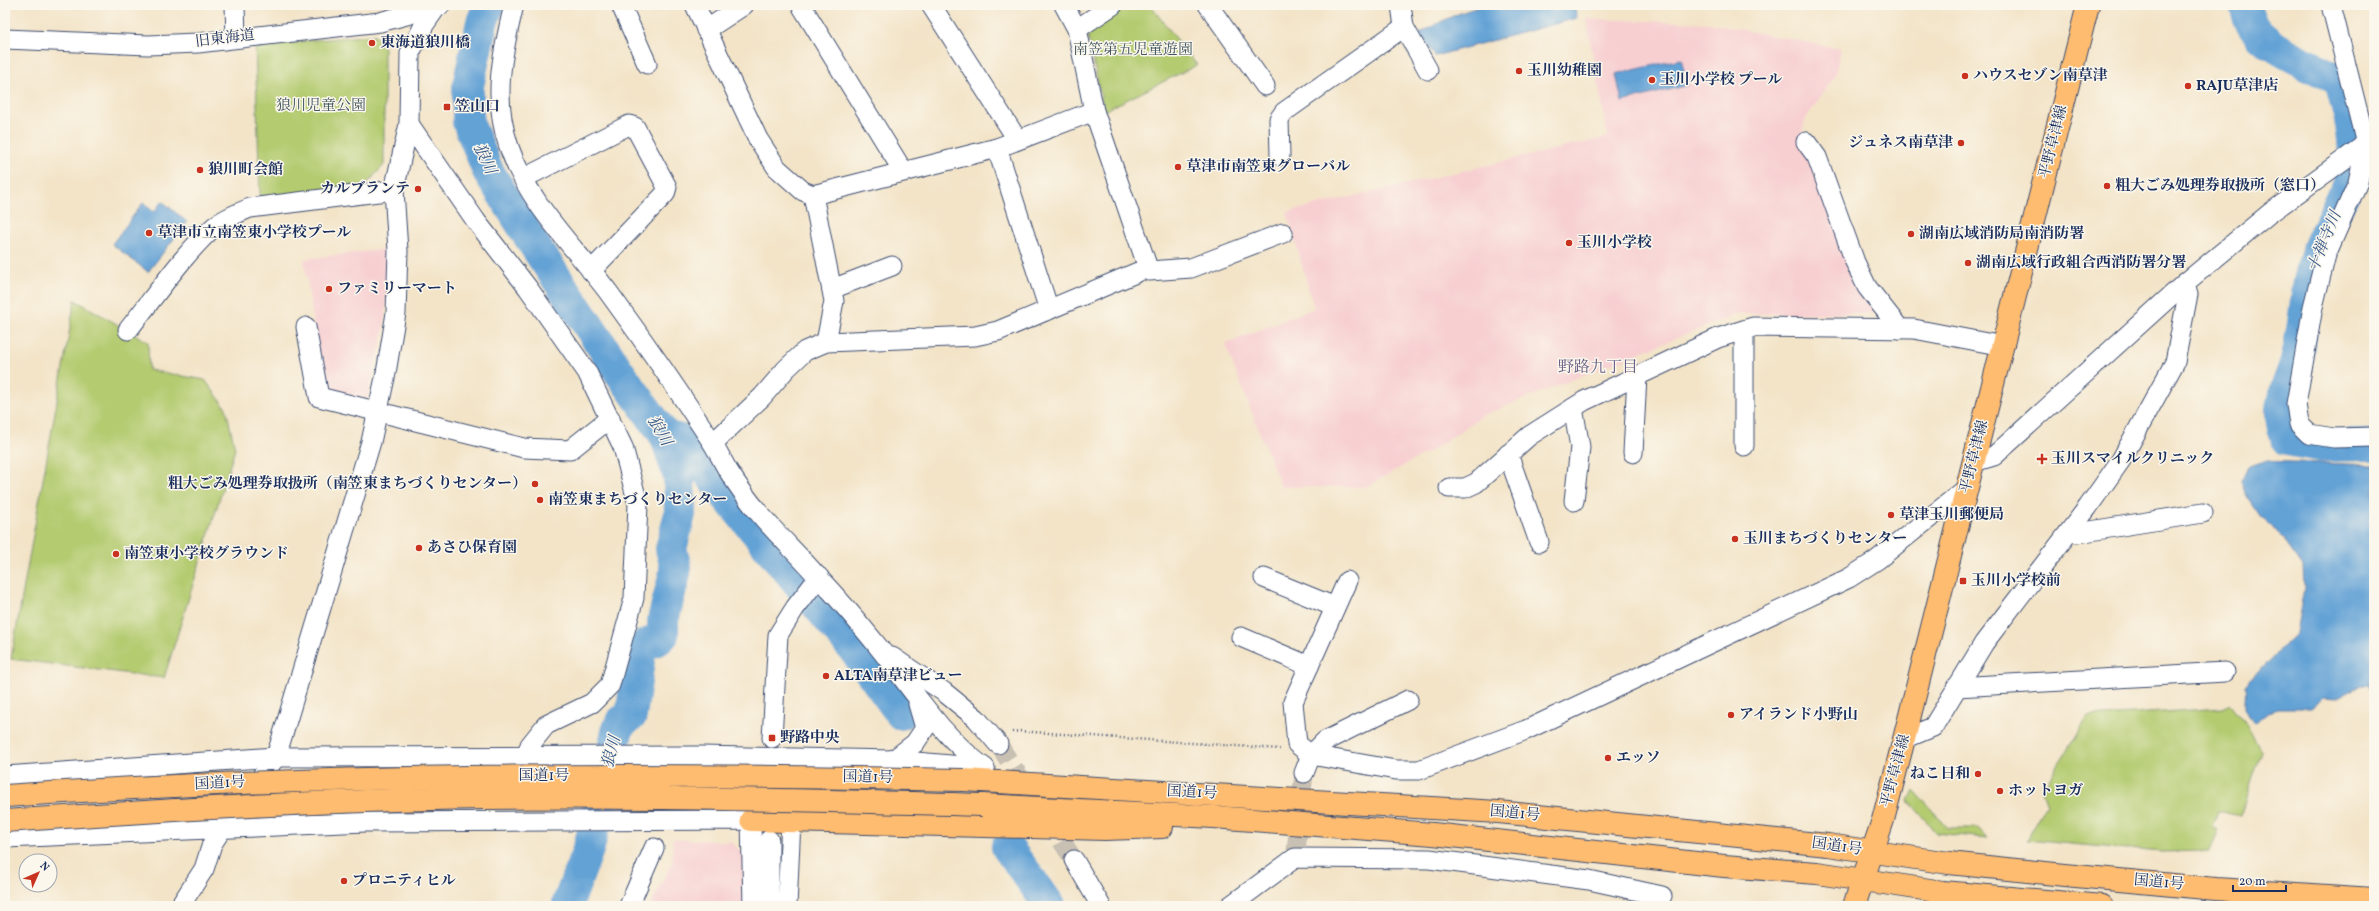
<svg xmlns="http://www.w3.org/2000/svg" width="2379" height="911" font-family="Vollkorn,'Noto Serif JP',serif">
	<rect width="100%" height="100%" fill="#fbf7ec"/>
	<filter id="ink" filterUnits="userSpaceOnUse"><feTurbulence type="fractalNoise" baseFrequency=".025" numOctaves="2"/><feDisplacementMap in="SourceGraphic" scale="8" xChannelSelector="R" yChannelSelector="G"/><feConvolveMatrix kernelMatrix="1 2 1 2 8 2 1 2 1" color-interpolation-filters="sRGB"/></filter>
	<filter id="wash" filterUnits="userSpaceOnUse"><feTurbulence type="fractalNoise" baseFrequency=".012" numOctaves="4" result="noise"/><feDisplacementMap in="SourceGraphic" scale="16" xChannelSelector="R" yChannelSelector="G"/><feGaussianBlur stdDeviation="0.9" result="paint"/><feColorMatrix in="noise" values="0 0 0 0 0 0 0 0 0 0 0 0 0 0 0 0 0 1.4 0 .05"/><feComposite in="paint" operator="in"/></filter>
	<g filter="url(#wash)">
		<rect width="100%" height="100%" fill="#f3e4c8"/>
		<g fill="#f7cfd1">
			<path d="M 1586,19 L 1708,23 L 1841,49 L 1835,75 L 1805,120 L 1800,140 L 1876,313 L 1737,314 L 1481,416 L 1439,446 L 1366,487 L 1281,487 L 1225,344 L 1314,308 L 1287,212 L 1608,137 Z"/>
			<path d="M 386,249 L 388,280 L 384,330 L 367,399 L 323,388 L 304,259 Z"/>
			<path d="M 673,839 L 731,842 L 746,857 L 746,906 L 650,906 L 672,864 Z"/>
		</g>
		<g fill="#b4cb70" stroke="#687d67">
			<path d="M 1123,5 L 1150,5 L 1197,65 L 1104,111 L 1088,37 L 1096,23 Z"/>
			<path d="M 375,35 L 384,48 L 384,165 L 363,188 L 260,197 L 255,45 Z"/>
			<path d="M 75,300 L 148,342 L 149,370 L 205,380 L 226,408 L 235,449 L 164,678 L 11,659 Z"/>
			<path d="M 2230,704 L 2247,726 L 2262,751 L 2240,816 L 2218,811 L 2212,827 L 2216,829 L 2217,834 L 2210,851 L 2162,852 L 2026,840 L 2047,804 L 2042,790 L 2088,717 L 2222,708 Z"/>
			<path d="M 1914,790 L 1948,828 L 1978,828 L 1987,838 L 1936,833 L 1909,801 Z"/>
		</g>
		<g fill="#63a2d5" stroke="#3f689a">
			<path d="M 1488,5 L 1574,5 L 1577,18 L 1435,56 L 1419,34 C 1441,21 1462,10 1488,5 Z"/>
			<path d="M 1681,59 L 1688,85 L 1622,102 L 1616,74 Z"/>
			<path d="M 162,201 L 187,222 L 148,272 L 112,244 L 143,203 L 154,212 Z"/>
			<path d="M 2265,461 L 2374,465 L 2374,695 L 2368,685 L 2361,685 L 2335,699 L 2323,698 L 2311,708 L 2278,708 L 2254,722 C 2240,711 2247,702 2245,685 L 2296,633 L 2304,588 L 2303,566 L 2285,541 L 2261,517 L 2245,494 L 2241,481 L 2248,466 Z"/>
		</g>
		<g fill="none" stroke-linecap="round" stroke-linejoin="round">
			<g stroke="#63a2d5" stroke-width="32">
				<path d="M 489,5 L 482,22 L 468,86 L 468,122 L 488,171 L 533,243 L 620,373 L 666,437 L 679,477 L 680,514 L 671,549 L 675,564 L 675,573 L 663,620 L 663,635 L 659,639 L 645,645 L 640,653 L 631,716 L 622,721 L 618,728 L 589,847 L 568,903 L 569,906"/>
				<path d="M 2245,5 C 2247,13 2249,21 2254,28 C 2271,51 2315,66 2340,81 C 2347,107 2356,135 2353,162 C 2349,193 2329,219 2318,249 C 2304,285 2306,326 2295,364 C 2290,380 2282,394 2281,410 C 2280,420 2284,431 2287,440 L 2321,446 L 2369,445"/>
				<path d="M 666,437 L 681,440 L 692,450 L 726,496 L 855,651 L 901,714"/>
				<path d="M 1007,847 L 1050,906"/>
			</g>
		</g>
	</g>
	<g filter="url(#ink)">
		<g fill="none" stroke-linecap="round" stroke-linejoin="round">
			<g stroke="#c8c0b3" stroke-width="19" stroke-dasharray="19 10" stroke-linecap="butt">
				<path d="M 998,744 L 1074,860"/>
				<path d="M 1296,851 L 1304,773"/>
			</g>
			<defs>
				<g id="minor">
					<path d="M 235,5 L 236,37"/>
					<path d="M 514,5 C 502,54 492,98 509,147 C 529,205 574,246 609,293 C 644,341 678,390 710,439 C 717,449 722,461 729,472 C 738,486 748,500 759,513 C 777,535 798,554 816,575 C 839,599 860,624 880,649 C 913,690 942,737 985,768"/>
					<path d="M 621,5 L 647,64"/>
					<path d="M 695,5 L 758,139 L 777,168 L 803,191 L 813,195 L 997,148 L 1094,111 L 1077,29 L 1064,5"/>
					<path d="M 801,5 L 903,171"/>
					<path d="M 931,5 L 1017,139"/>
					<path d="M 1208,5 L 1265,86"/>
					<path d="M 1401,5 L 1404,27 L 1428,70"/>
					<path d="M 2331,5 L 2366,144 L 2358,182 L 2326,255 L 2313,307 L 2296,404 L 2299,424 L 2309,434 L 2334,438 L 2374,437"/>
					<path d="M 1077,29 L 1113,5"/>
					<path d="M 706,30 L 744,5"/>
					<path d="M 5,39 L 148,45 L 198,43 L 380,22 L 440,6"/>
					<path d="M 1094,111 L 1149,271 L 1191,268 L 1283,233"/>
					<path d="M 409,124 L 476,221 L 528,288 L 587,372 L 623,447 L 638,504 L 634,598 L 610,685 L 592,703 L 546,725 L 530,745 L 527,755"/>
					<path d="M 1806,142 L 1817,157 L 1855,262 L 1867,287 L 1900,329"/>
					<path d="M 997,148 L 1049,310"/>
					<path d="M 1280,156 L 1279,119 L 1284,112 L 1404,27"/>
					<path d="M 524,178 L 629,125 L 635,127 L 667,187 L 665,194 L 591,271"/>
					<path d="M 813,195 L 834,301 L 826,342"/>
					<path d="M 832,289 L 892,266"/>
					<path d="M 306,327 L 319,397 L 524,448 L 570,450 L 610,418"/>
					<path d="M 128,330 C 153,299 185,252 215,226 C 225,218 238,213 250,208 L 394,190"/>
					<path d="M 1573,408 L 1580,447 L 1574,501"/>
					<path d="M 713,443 L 762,397 L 786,369 L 805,351 L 826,342 L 975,336 L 998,331 L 1138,272"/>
					<path d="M 1744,446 L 1744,330"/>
					<path d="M 1633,453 L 1637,376"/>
					<path d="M 1508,454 L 1539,542"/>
					<path d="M 1974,462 L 1994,456 L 2185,283 L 2270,213 L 2374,138"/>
					<path d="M 1449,488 L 1465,488 L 1476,483 L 1529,436 L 1584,401 L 1718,338 L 1753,327 L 1914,329 L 2003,346"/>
					<path d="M 2069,532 L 2078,533 L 2203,513"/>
					<path d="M 1264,578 L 1335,607"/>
					<path d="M 1347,581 L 1293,702 L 1297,744 L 1311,755 L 1396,770 L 1419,770 L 1526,730 L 1849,578 L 1877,560 L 1967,488"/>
					<path d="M 1241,637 L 1309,666"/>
					<path d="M 892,657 L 944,692 L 976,718 L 998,744"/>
					<path d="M 1956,687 L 2225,672"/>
					<path d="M 772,738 L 778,635 L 795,608 L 819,577"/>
					<path d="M 1904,739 L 1933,727 L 1984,643 L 2088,507 L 2121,460 L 2175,362 L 2188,294 L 2185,283"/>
					<path d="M 893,760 L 915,743 L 925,728 L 918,704"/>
					<path d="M 1304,773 L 1311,755 L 1325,741 L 1408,700"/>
					<path d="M 5,776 L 276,757 L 701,756 L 893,760 L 985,768"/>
					<path d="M 5,838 L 365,822 L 751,820 L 753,906"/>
					<path d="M 1074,860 L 1101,906"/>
					<path d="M 180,906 L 204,869 L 212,844 L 222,829 L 276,757 L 371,442 L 386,373 L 396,313 L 398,251 L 394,190 L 409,124 L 410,53 L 424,25 L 438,5"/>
					<path d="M 629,906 L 654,848"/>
					<path d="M 769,906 L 769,840"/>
					<path d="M 787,906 L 791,821"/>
					<path d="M 1230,906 L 1295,858 L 1429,859 L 1589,880 L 1662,896"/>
				</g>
				<path id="major" d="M 1854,906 L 1883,820 L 1904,739 L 2088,5"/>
				<g id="highway">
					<path d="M 964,780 L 1498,812 L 1828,845 L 1949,863 L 2065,875 L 2216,889 L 2374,899"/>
					<path d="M 982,805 L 1214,817 L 1433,834 L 1724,866 L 1817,873 L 1943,892 L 2102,906"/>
					<path d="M 751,820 L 1105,829 L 1162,827"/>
				</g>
			</defs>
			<use href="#minor" stroke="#3b4a6e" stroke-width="21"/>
			<use href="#major" stroke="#3b4a6e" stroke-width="24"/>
			<use href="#highway" stroke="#3b4a6e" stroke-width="24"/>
			<path stroke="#3b4a6e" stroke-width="2.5" stroke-dasharray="1 3" stroke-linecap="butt" d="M 1012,732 L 1019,731 L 1280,749"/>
			<use href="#minor" stroke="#fff" stroke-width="19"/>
			<use href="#major" stroke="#febc70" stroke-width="22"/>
			<use href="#highway" stroke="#febc70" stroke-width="22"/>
			<defs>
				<g id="highway-bridge">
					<path d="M 5,796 C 324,773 644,773 964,780"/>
					<path d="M 5,821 C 134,812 263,804 393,800 C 589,794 786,800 982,805"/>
				</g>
			</defs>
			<use href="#highway-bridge" stroke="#3b4a6e" stroke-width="24" stroke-linecap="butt"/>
			<use href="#highway-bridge" stroke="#febc70" stroke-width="22"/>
		</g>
	</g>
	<g fill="#c8321e" stroke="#fbf7ec" stroke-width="1.5">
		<circle cx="372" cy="43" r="4"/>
		<circle cx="1519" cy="71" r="4"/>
		<circle cx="1965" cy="76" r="4"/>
		<circle cx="1652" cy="80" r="4"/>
		<circle cx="2188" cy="86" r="4"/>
		<rect x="443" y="103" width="8" height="8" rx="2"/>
		<circle cx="1961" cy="143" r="4"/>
		<circle cx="1178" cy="167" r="4"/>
		<circle cx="200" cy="170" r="4"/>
		<circle cx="2107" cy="186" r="4"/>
		<circle cx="418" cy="189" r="4"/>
		<circle cx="149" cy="233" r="4"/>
		<circle cx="1911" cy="234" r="4"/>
		<circle cx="1569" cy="243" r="4"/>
		<circle cx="1968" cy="263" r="4"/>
		<circle cx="329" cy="289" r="4"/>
		<path d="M2040 453h4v4h4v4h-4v4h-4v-4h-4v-4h4z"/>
		<circle cx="535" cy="484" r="4"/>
		<circle cx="540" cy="500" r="4"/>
		<circle cx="1891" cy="515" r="4"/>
		<circle cx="1735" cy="539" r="4"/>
		<circle cx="419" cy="548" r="4"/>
		<circle cx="116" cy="554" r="4"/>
		<rect x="1959" y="577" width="8" height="8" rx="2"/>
		<circle cx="826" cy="676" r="4"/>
		<circle cx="1731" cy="715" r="4"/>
		<rect x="768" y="734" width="8" height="8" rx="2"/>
		<circle cx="1608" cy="758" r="4"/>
		<circle cx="1978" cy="774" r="4"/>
		<circle cx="2000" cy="791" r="4"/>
		<circle cx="344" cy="881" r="4"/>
	</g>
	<g text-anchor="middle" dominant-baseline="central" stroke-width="3" stroke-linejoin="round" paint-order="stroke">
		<g font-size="15" fill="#1b2f5e" stroke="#fbf7ec">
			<text transform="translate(225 39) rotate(-7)">旧東海道</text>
			<text transform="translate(2054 142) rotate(-76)">平野草津線</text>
			<text transform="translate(1975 457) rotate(-76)">平野草津線</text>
			<text transform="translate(1896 771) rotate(-75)">平野草津線</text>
			<text x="544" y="776">国道1号</text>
			<text transform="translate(868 778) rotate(1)">国道1号</text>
			<text transform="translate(220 784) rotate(-3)">国道1号</text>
			<text transform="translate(1192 793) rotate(3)">国道1号</text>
			<text transform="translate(1515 814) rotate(5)">国道1号</text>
			<text transform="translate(1837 847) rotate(8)">国道1号</text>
			<text transform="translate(2159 883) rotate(5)">国道1号</text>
		</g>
		<g font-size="15" font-weight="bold" fill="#1b2f5e" stroke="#fbf7ec" text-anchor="start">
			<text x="380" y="43">東海道狼川橋</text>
			<text x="1527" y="71">玉川幼稚園</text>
			<text x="1973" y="76">ハウスセゾン南草津</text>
			<text x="1660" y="80">玉川小学校 プール</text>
			<text x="2196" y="86">RAJU草津店</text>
			<text x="455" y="107">笠山口</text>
			<text x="1953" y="143" text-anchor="end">ジュネス南草津</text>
			<text x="1186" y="167">草津市南笠東グローバル</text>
			<text x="208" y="170">狼川町会館</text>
			<text x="2115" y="186">粗大ごみ処理券取扱所（窓口）</text>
			<text x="410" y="189" text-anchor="end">カルブランテ</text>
			<text x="157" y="233">草津市立南笠東小学校プール</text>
			<text x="1919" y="234">湖南広域消防局南消防署</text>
			<text x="1577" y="243">玉川小学校</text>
			<text x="1976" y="263">湖南広域行政組合西消防署分署</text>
			<text x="337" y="289">ファミリーマート</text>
			<text x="2051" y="459">玉川スマイルクリニック</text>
			<text x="527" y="484" text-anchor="end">粗大ごみ処理券取扱所（南笠東まちづくりセンター）</text>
			<text x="548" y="500">南笠東まちづくりセンター</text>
			<text x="1899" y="515">草津玉川郵便局</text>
			<text x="1743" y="539">玉川まちづくりセンター</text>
			<text x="427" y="548">あさひ保育園</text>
			<text x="124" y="554">南笠東小学校グラウンド</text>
			<text x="1971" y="581">玉川小学校前</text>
			<text x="834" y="676">ALTA南草津ビュー</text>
			<text x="1739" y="715">アイランド小野山</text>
			<text x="780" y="738">野路中央</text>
			<text x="1616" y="758">エッソ</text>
			<text x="1970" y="774" text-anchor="end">ねこ日和</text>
			<text x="2008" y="791">ホットヨガ</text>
			<text x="352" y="881">プロニティヒル</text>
		</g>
		<g font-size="15" fill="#415662" stroke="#fbf7ec">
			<text x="1133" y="50">南笠第五児童遊園</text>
			<text x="321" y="106">狼川児童公園</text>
		</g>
		<g font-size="16" font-style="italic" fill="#345788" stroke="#fbf7ec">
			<text transform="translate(484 159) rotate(65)">狼川</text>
			<text transform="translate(2325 242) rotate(-68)">十禅寺川</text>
			<text transform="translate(659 431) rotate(60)">狼川</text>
			<text transform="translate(612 752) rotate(-76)">狼川</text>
		</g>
		<g font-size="16" fill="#665b82" stroke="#fbf7ec">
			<text x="1598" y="368">野路九丁目</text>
		</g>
	</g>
	<rect width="2379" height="911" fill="none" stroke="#fbf7ec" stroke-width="20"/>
	<g transform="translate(38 873) rotate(45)"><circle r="19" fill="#fbf7ec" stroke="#a1a7b3"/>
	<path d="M0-3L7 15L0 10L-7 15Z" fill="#c8321e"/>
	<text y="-6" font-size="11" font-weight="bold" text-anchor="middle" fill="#1b2f5e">N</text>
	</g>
	<path d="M2233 885v6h53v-6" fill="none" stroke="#1b2f5e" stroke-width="2"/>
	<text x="2239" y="885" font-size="12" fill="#1b2f5e" stroke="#fbf7ec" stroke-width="3" paint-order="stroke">20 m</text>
</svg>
